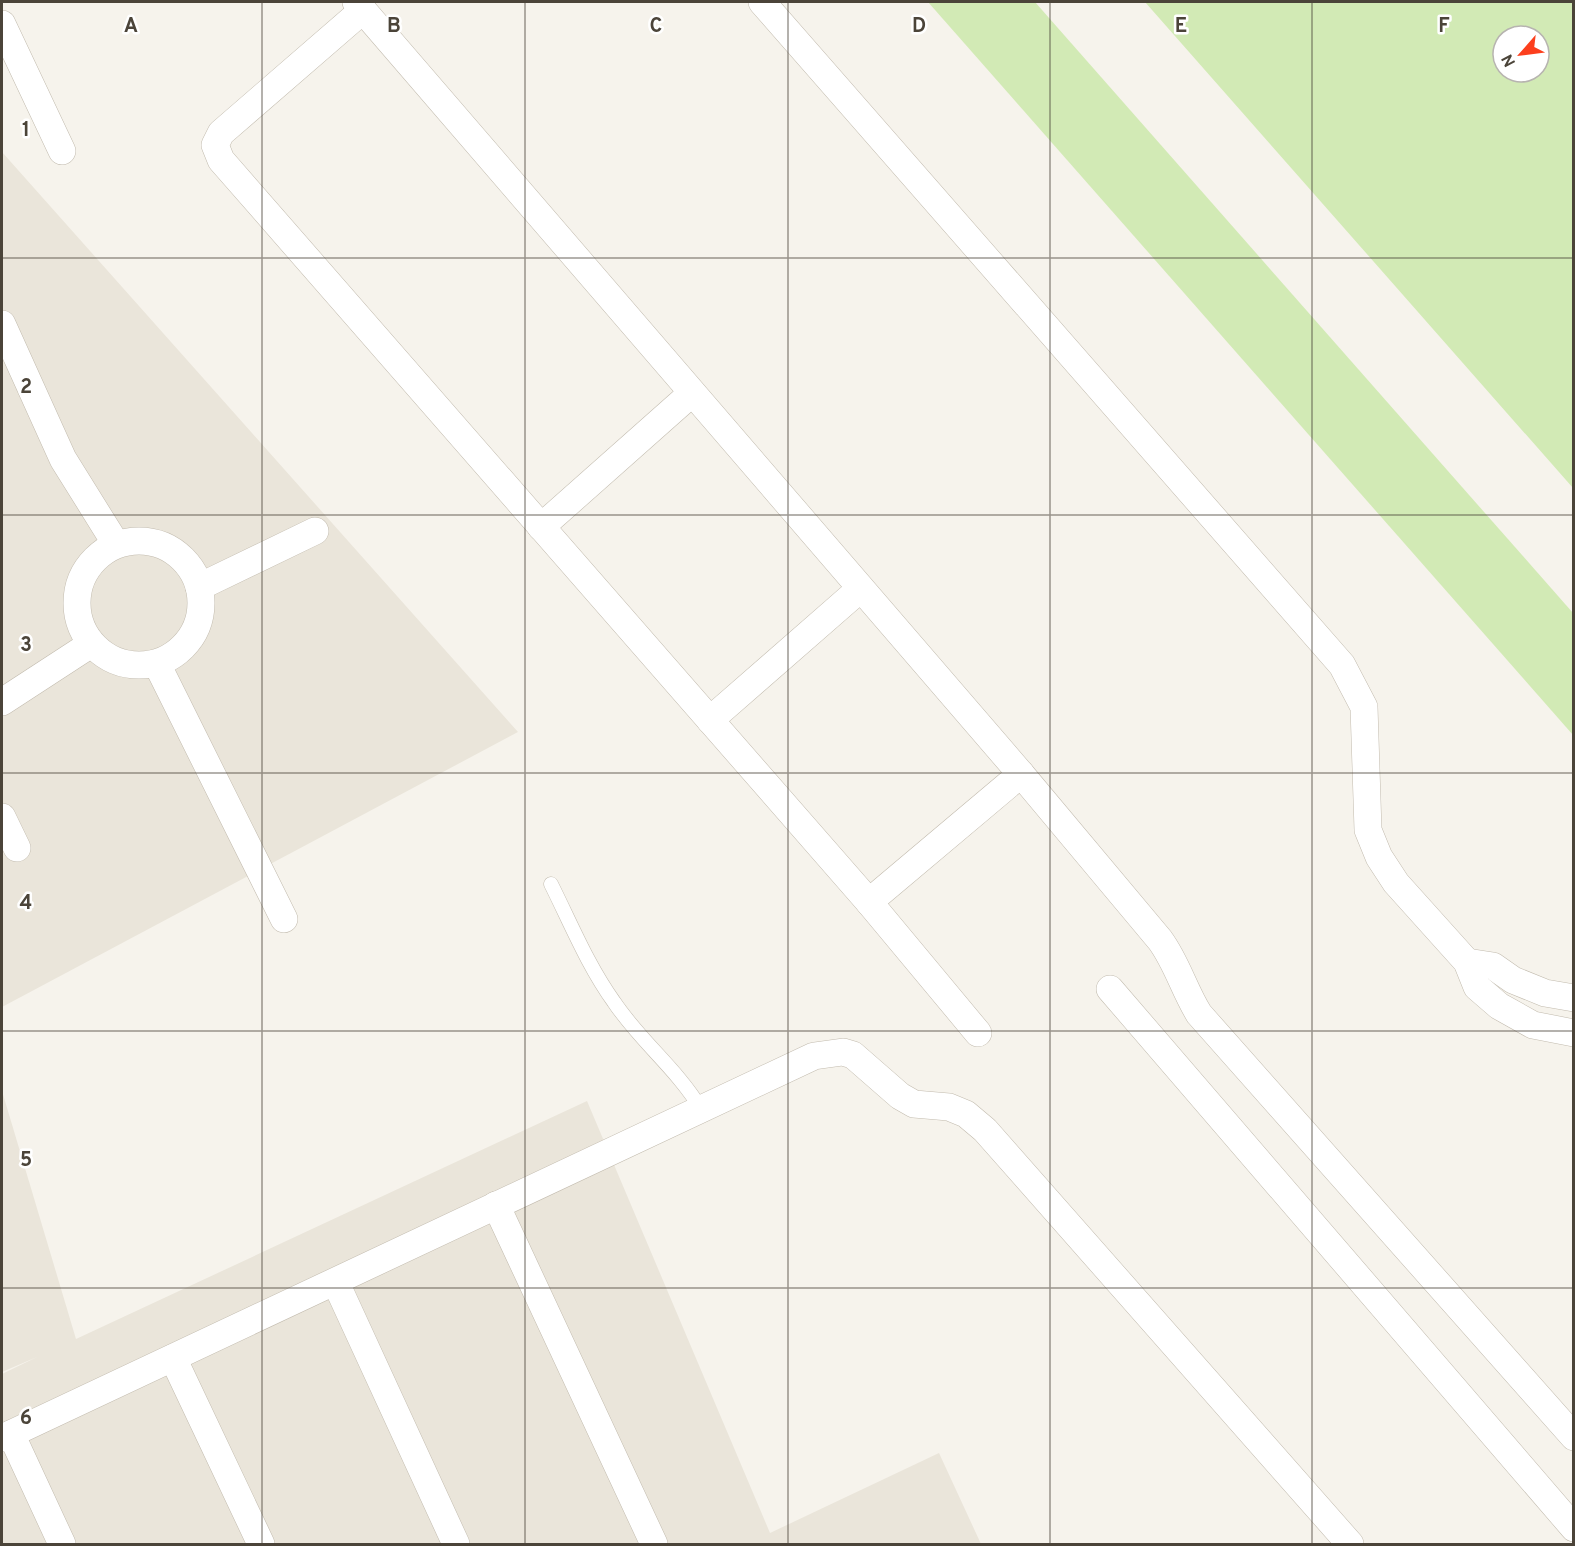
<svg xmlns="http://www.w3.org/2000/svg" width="1575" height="1546" font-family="Overpass,sans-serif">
	<rect width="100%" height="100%" fill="#f6f3ec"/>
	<g fill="#eae5da">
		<path d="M 2,152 L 518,732 L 2,1007 Z"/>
		<path d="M 2,1091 L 76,1339 L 587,1101 L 770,1533 L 939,1453 L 981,1544 L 2,1544 L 2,1374 L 37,1357 L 2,1372 Z"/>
	</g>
	<g fill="#d2eab5" fill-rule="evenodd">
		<path d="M 928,2 L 1035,2 L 1573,613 L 1573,735 Z"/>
		<path d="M 1145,2 L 1573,2 L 1573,488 ZM 1503,36 L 1539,36 L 1539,72 L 1503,72 Z"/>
	</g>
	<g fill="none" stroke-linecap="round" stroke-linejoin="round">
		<defs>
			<path id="service" d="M 551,884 C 571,924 588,966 614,1002 C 640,1041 677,1069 701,1109"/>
			<g id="minor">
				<path d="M 356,2 L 1021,774 L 1160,940 C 1177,963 1184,990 1199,1014 L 1574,1437"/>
				<path d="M 762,2 L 1342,665 L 1364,707 L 1368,830 L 1379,857 L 1396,883 L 1467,962 L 1477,987 L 1499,1006 L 1533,1025 L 1574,1033"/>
				<path d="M 363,10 L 221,133 L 215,145 L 221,160 L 869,902 L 978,1033"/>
				<path d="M 2,24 L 62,151"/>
				<path d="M 2,324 L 63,459 L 116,544"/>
				<path d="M 541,527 L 692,393"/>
				<circle cx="139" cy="603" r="62"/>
				<path d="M 199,587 L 315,531"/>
				<path d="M 157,664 L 284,919"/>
				<path d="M 2,702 L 91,644"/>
				<path d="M 710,720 L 860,589"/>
				<path d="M 2,817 L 17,848"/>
				<path d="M 869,902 L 1021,774"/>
				<path d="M 1467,962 L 1493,966 L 1513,980 L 1545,993 L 1574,998"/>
				<path d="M 1110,989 L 1574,1528"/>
				<path d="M 496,1205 L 654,1544"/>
				<path d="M 336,1283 L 456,1544"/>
				<path d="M 173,1358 L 261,1544"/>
				<path d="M 11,1434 L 62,1544"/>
				<path d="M 2,1438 L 814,1056 L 843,1052 L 853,1055 L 900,1096 L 914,1104 L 949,1107 L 966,1114 L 985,1130 L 1350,1544"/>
			</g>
		</defs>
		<use href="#service" stroke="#c2bbae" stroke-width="15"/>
		<use href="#minor" stroke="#c2bbae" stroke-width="28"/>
		<use href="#service" stroke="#fff" stroke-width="14"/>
		<use href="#minor" stroke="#fff" stroke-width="27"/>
	</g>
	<path fill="none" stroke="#4b4439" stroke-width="1.5" stroke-opacity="0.55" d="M 262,2 L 262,1544M 525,2 L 525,1544M 788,2 L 788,1544M 1050,2 L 1050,1544M 1312,2 L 1312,1544M 2,258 L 1574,258M 2,515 L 1574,515M 2,773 L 1574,773M 2,1031 L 1574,1031M 2,1288 L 1574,1288"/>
	<g font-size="20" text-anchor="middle" font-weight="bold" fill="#4b4439" stroke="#fff" stroke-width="5" stroke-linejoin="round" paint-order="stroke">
		<text x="131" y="32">A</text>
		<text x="394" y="32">B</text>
		<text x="656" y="32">C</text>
		<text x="919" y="32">D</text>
		<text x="1181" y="32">E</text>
		<text x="1444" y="32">F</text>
		<text x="26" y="136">1</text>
		<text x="26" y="393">2</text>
		<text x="26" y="651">3</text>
		<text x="26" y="909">4</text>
		<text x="26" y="1166">5</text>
		<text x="26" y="1424">6</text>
	</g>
	<rect width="1575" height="1546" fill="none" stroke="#4b4439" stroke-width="6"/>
	<g transform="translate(1521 54) rotate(242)"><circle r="28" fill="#ffffff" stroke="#b7b4b0" stroke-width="1.5"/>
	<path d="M0-4.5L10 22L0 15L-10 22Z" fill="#fc3f1d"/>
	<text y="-9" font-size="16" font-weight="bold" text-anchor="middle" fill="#4b4439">N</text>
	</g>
</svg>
